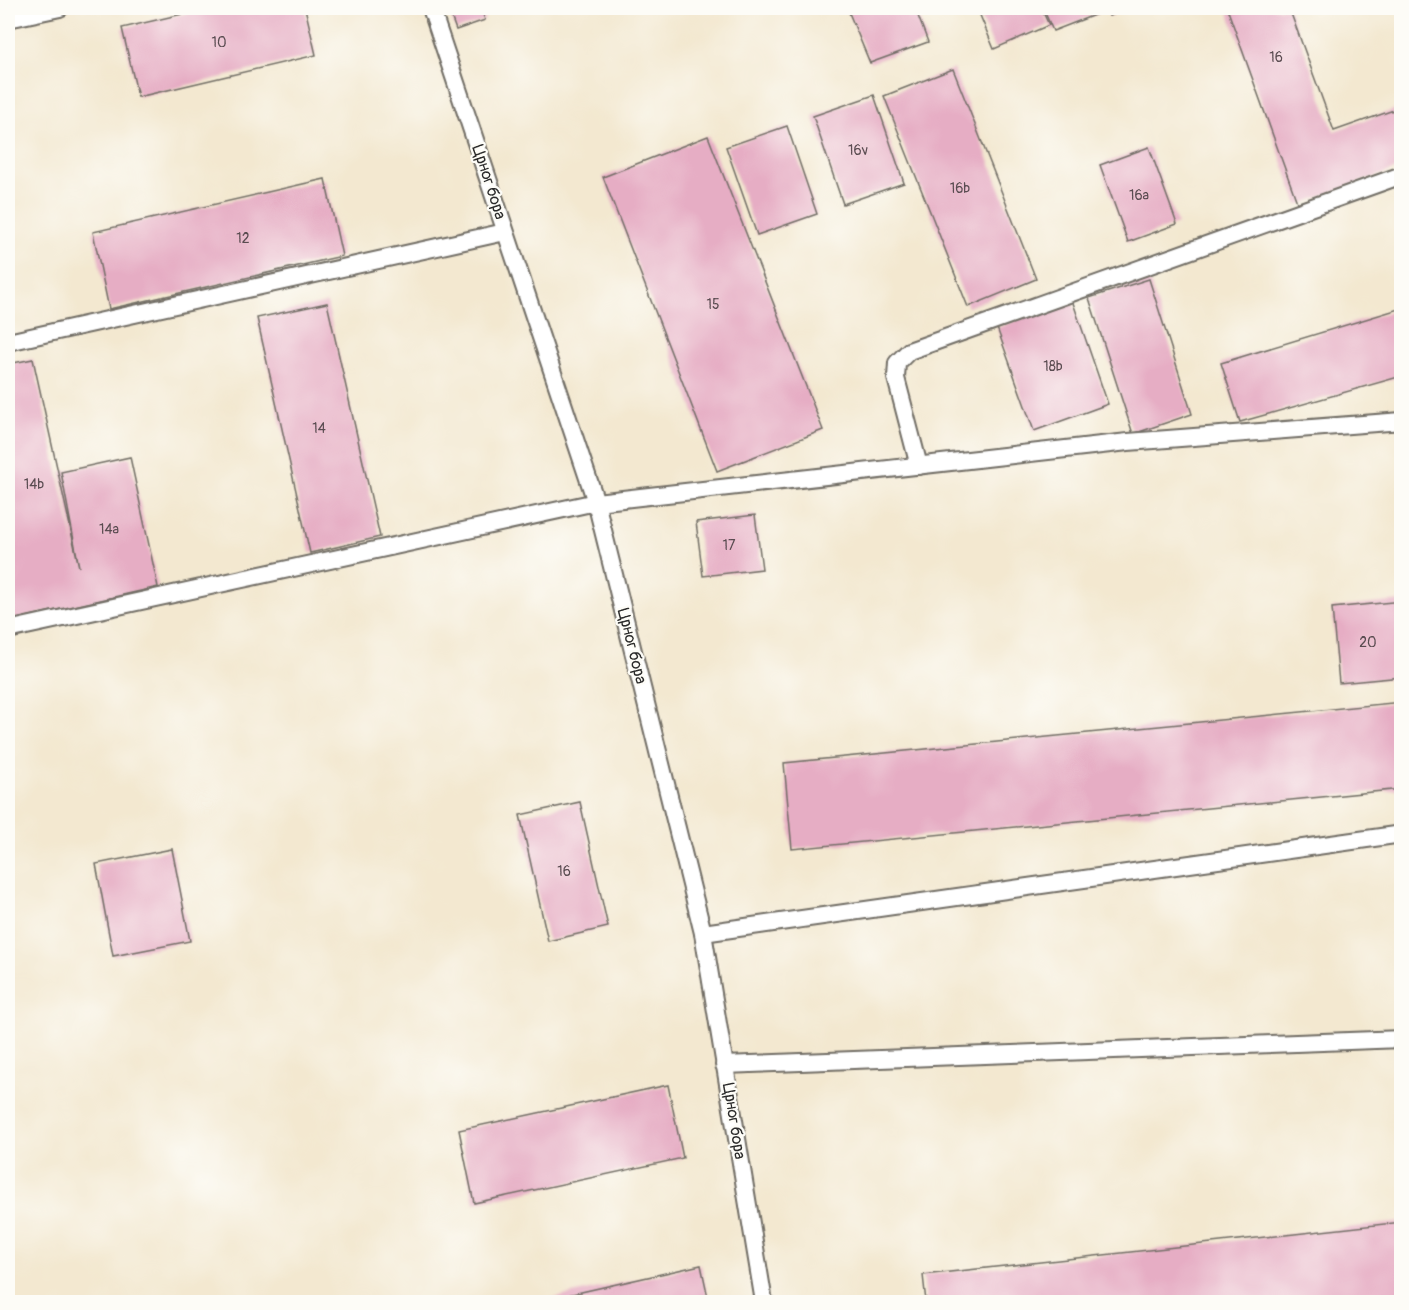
<svg xmlns="http://www.w3.org/2000/svg" width="1409" height="1310" font-family="Pangolin,sans-serif">
	<rect width="100%" height="100%" fill="#fdfcf7"/>
	<filter id="ink" filterUnits="userSpaceOnUse"><feTurbulence type="fractalNoise" baseFrequency=".0167" numOctaves="2"/><feDisplacementMap in="SourceGraphic" scale="12" xChannelSelector="R" yChannelSelector="G"/><feConvolveMatrix kernelMatrix="1 2 1 2 8 2 1 2 1" color-interpolation-filters="sRGB"/></filter>
	<filter id="wash" filterUnits="userSpaceOnUse"><feTurbulence type="fractalNoise" baseFrequency=".008" numOctaves="4" result="noise"/><feDisplacementMap in="SourceGraphic" scale="24" xChannelSelector="R" yChannelSelector="G"/><feGaussianBlur stdDeviation="1.35" result="paint"/><feColorMatrix in="noise" values="0 0 0 0 0 0 0 0 0 0 0 0 0 0 0 0 0 1.4 0 .05"/><feComposite in="paint" operator="in"/></filter>
	<g filter="url(#wash)">
		<rect width="100%" height="100%" fill="#f3e8d0"/>
		<g id="blocks">
			<g fill="#e6adc4">
				<path d="M 208,8 L 305,8 L 316,55 L 138,97 L 122,28 Z"/>
				<path d="M 448,8 L 481,8 L 485,20 L 456,30 Z"/>
				<path d="M 847,8 L 915,8 L 928,42 L 870,63 Z"/>
				<path d="M 977,8 L 1041,8 L 1049,25 L 994,49 Z"/>
				<path d="M 1043,8 L 1100,8 L 1102,12 L 1053,31 Z"/>
				<path d="M 1107,8 L 1133,8 L 1109,16 Z"/>
				<path d="M 1227,8 L 1289,8 L 1334,131 L 1402,107 L 1402,167 L 1298,205 Z"/>
				<path d="M 953,69 L 1036,279 L 968,307 L 884,96 Z"/>
				<path d="M 874,95 L 904,183 L 843,204 L 813,116 Z"/>
				<path d="M 787,126 L 817,214 L 757,235 L 726,147 Z"/>
				<path d="M 708,136 L 823,430 L 717,471 L 603,177 Z"/>
				<path d="M 1149,147 L 1177,224 L 1128,242 L 1100,165 Z"/>
				<path d="M 325,179 L 342,256 L 109,309 L 93,232 Z"/>
				<path d="M 1149,279 L 1192,414 L 1133,434 L 1089,298 Z"/>
				<path d="M 1071,297 L 1108,404 L 1034,431 L 997,328 Z"/>
				<path d="M 327,303 L 380,537 L 310,553 L 257,318 Z"/>
				<path d="M 1402,308 L 1402,376 L 1240,422 L 1221,363 Z"/>
				<path d="M 33,359 L 79,567 L 61,472 L 130,457 L 158,587 L 8,621 L 8,364 Z"/>
				<path d="M 755,515 L 762,569 L 703,576 L 696,522 Z"/>
				<path d="M 1402,601 L 1402,677 L 1339,683 L 1332,608 Z"/>
				<path d="M 1402,702 L 1402,789 L 792,849 L 784,763 Z"/>
				<path d="M 580,802 L 608,927 L 548,941 L 520,815 Z"/>
				<path d="M 172,849 L 190,941 L 113,956 L 96,864 Z"/>
				<path d="M 668,1085 L 683,1158 L 474,1203 L 459,1130 Z"/>
				<path d="M 1402,1222 L 1402,1302 L 926,1302 L 923,1275 Z"/>
				<path d="M 701,1265 L 709,1302 L 537,1302 Z"/>
			</g>
		</g>
	</g>
	<g filter="url(#ink)">
		<use href="#blocks" fill-opacity="0" stroke="#716d65" stroke-width="1.5"/>
		<g fill="none" stroke-linecap="round" stroke-linejoin="round">
			<defs>
				<g id="lane">
					<path d="M 431,8 L 596,502 L 703,933 L 764,1302"/>
					<path d="M 8,19 L 60,8"/>
					<path d="M 8,342 L 505,232"/>
					<path d="M 919,466 L 896,378 L 897,363 L 909,351 L 1402,175"/>
					<path d="M 8,630 L 596,502 L 1128,442 L 1402,421"/>
					<path d="M 703,933 L 1402,834"/>
					<path d="M 724,1065 L 1402,1039"/>
				</g>
			</defs>
			<use href="#lane" stroke="#716d65" stroke-width="20"/>
			<use href="#lane" stroke="#fff" stroke-width="16"/>
		</g>
	</g>
	<g text-anchor="middle" dominant-baseline="central" stroke-width="4.5" stroke-linejoin="round" paint-order="stroke">
		<g font-size="14" fill="#5a4c51">
			<text x="219" y="42">10</text>
			<text x="1276" y="57">16</text>
			<text x="858" y="150">16v</text>
			<text x="960" y="188">16b</text>
			<text x="1139" y="195">16a</text>
			<text x="243" y="238">12</text>
			<text x="713" y="304">15</text>
			<text x="1053" y="366">18b</text>
			<text x="319" y="428">14</text>
			<text x="34" y="484">14b</text>
			<text x="109" y="529">14a</text>
			<text x="729" y="545">17</text>
			<text x="1368" y="642">20</text>
			<text x="564" y="871">16</text>
		</g>
		<g font-size="16" fill="#2b2b2b" stroke="#fdfcf7">
			<text transform="translate(489 182) rotate(72)">Црног бора</text>
			<text transform="translate(632 646) rotate(76)">Црног бора</text>
			<text transform="translate(734 1121) rotate(81)">Црног бора</text>
		</g>
	</g>
	<rect width="1409" height="1310" fill="none" stroke="#fdfcf7" stroke-width="30"/>
</svg>
